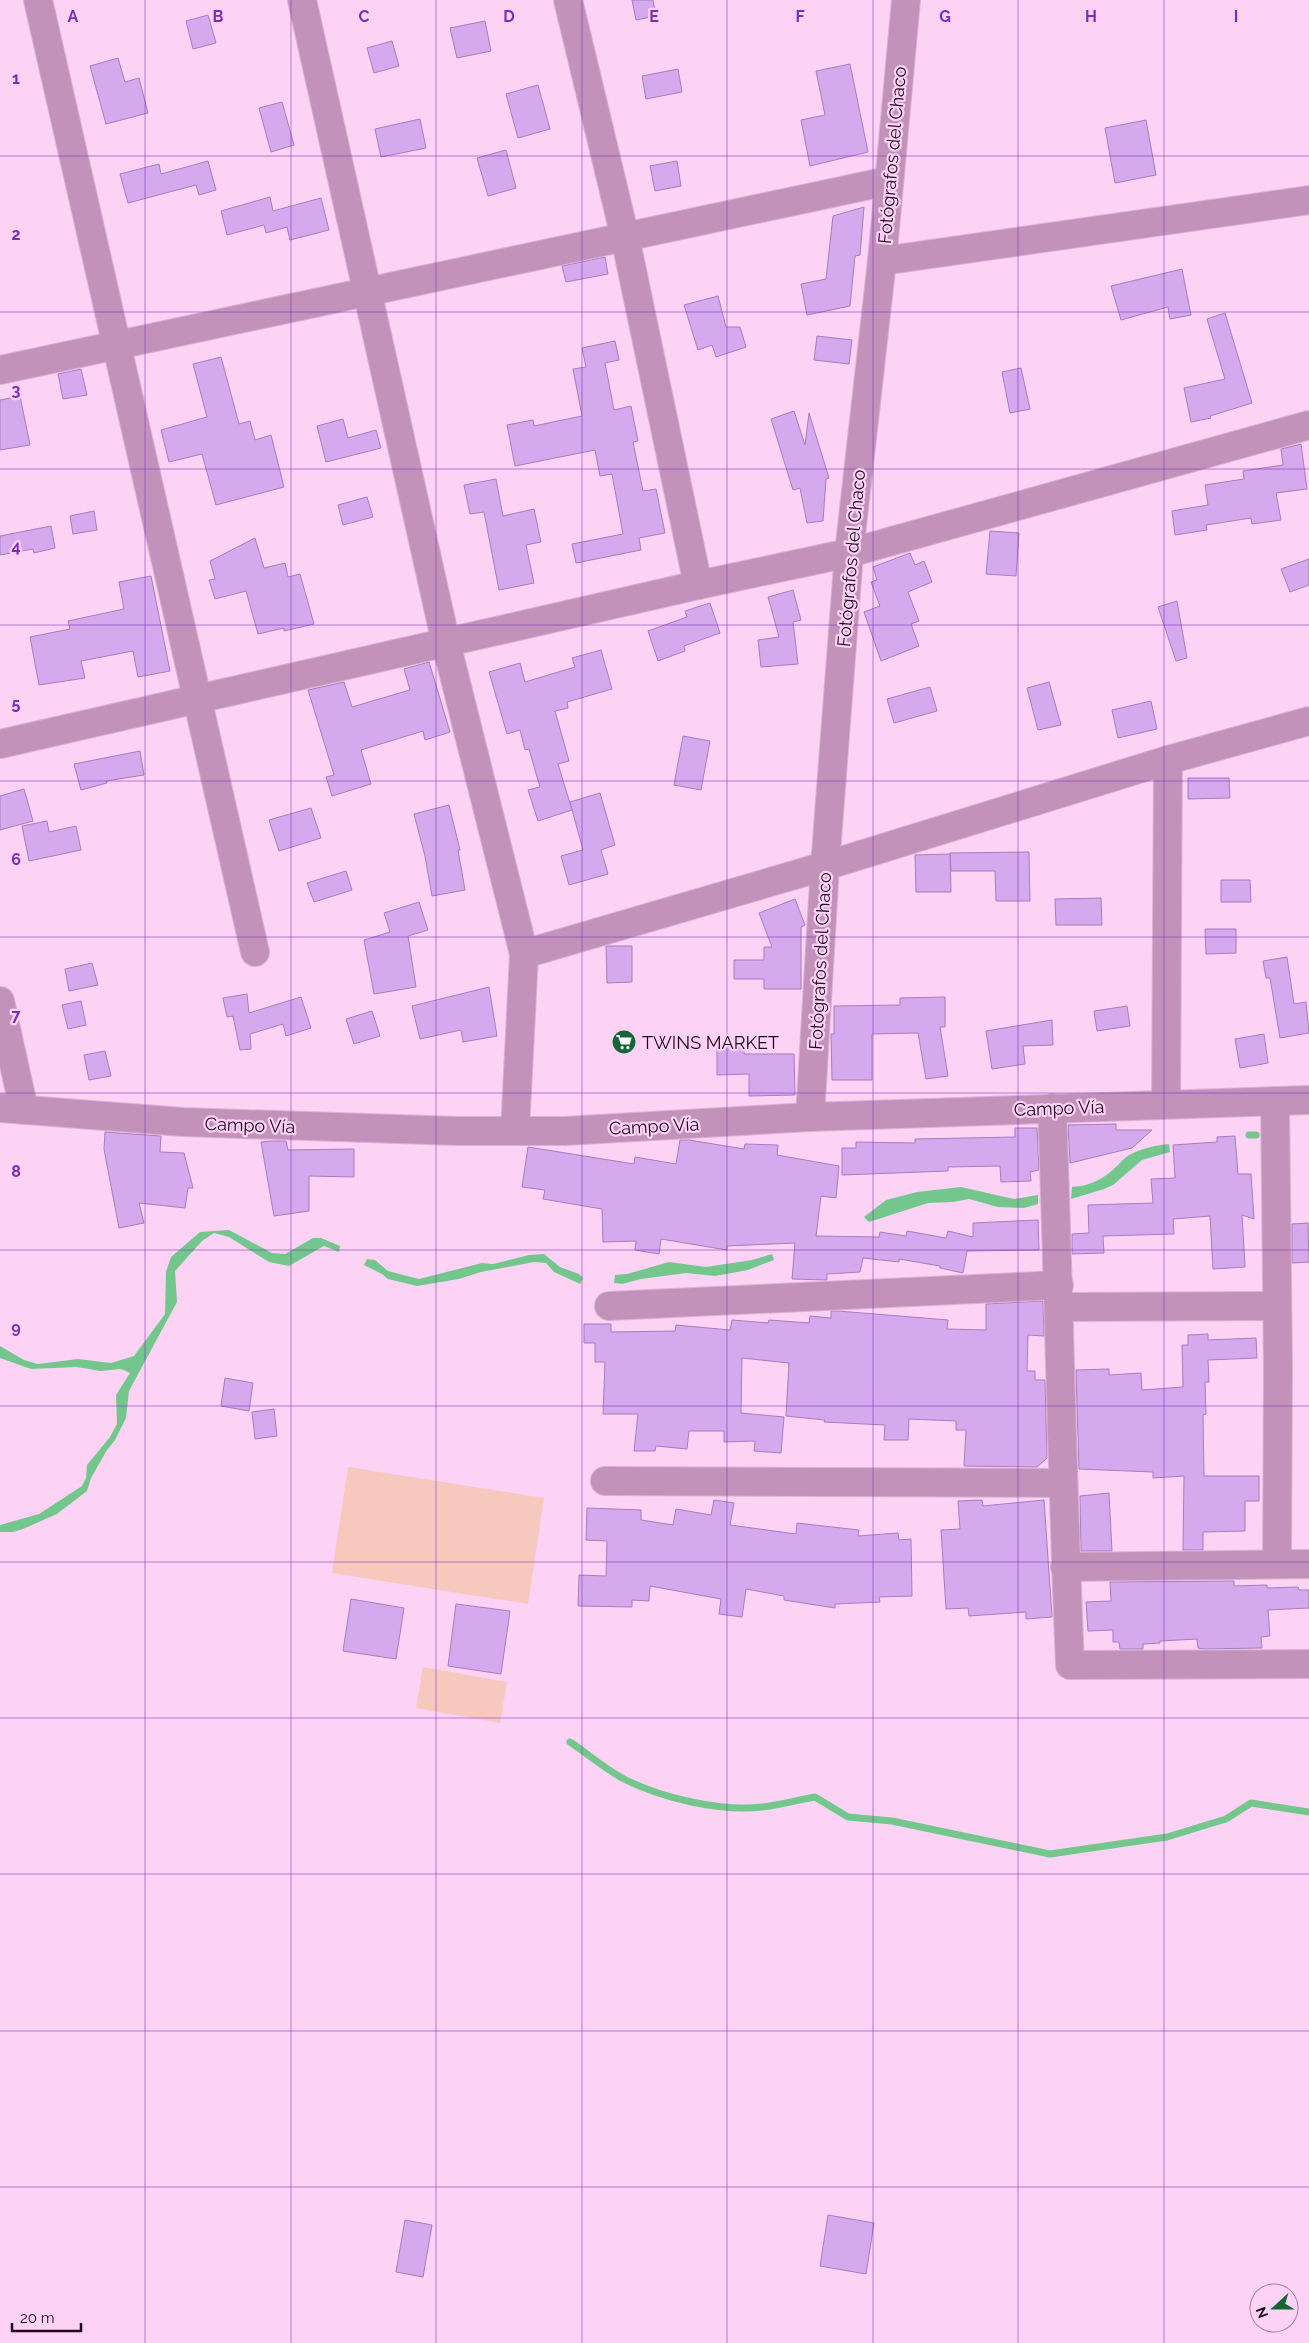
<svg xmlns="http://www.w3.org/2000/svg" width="1309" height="2343" font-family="Raleway,sans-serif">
	<rect width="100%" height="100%" fill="#fdd3f5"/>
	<g fill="#f7c8be">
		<path d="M 348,1467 L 544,1498 L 528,1604 L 332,1573 Z"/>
		<path d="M 423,1667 L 507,1682 L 500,1723 L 416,1708 Z"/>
	</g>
	<g fill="#73c78d">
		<path d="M 1169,1144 L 1170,1152 L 1142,1160 L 1113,1185 L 1104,1189 L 1071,1199 L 1072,1187 C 1090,1186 1104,1179 1117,1166 C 1121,1162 1126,1156 1131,1154 C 1143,1148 1157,1145 1169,1144 Z"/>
		<path d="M 961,1187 L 1014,1199 L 1038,1195 L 1038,1204 L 1024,1208 L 998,1207 L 969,1199 L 953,1202 L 928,1203 L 869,1222 L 864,1217 L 886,1200 L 917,1192 Z"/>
		<path d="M 229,1230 L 272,1253 L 285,1254 L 313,1238 L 321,1238 L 340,1246 L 339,1252 L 324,1246 L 289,1266 L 269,1262 L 229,1237 L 214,1233 L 202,1241 L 175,1271 L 177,1302 L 129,1391 L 126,1418 L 115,1440 L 107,1450 L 91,1478 L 87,1491 L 57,1514 L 23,1529 L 13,1532 L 0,1532 L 0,1525 L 39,1514 L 82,1486 L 86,1478 L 87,1465 L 110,1437 L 117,1424 L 116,1395 L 130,1373 L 121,1369 L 100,1371 L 77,1367 L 31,1369 L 0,1358 L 0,1346 L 24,1360 L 38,1364 L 78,1359 L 111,1363 L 134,1356 L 165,1314 L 166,1272 L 171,1257 L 200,1232 Z"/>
		<path d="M 544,1254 L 560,1267 L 579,1274 L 583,1278 L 580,1284 L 554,1272 L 546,1263 L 534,1262 L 481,1272 L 459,1279 L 417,1286 L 388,1279 L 382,1274 L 364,1265 L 367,1259 L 375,1260 L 388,1271 L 419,1279 L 482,1263 L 493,1264 L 529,1255 Z"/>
		<path d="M 772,1254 L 774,1260 L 748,1270 L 715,1276 L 686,1273 L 641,1279 L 622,1284 L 614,1283 L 615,1275 L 627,1274 L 669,1262 L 706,1267 L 752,1260 Z"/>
	</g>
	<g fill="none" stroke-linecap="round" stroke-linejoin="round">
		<g stroke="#73c78d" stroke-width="7">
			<path d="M 1249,1135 L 1256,1135"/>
			<path d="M 570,1742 C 588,1754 605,1769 624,1779 C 661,1798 721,1812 762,1807 C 780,1805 797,1800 815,1797 L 848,1817 L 892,1821 L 1050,1854 L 1167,1837 L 1226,1819 L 1251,1803 L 1309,1812"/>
		</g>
	</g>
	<g fill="#d5a9ee" stroke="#a67dbe">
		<path d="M 632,0 L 653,0 L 656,16 L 636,20 Z"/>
		<path d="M 208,15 L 216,43 L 193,49 L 186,21 Z"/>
		<path d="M 485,21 L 491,51 L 457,58 L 450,28 Z"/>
		<path d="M 392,41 L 399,66 L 374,73 L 367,48 Z"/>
		<path d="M 118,58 L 125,82 L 139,78 L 148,113 L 106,124 L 90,66 Z"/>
		<path d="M 850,64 L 868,152 L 810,166 L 801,120 L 825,115 L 816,71 Z"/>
		<path d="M 678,69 L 682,92 L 646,99 L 642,76 Z"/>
		<path d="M 538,85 L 550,129 L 518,138 L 506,94 Z"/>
		<path d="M 282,102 L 294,145 L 271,152 L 259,108 Z"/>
		<path d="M 420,119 L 426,148 L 381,157 L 375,129 Z"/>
		<path d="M 1146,120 L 1156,175 L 1115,183 L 1105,128 Z"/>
		<path d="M 506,150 L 516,188 L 488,196 L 477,158 Z"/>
		<path d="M 208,161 L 216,190 L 199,195 L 196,185 L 128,203 L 120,174 L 159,164 L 161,174 Z"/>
		<path d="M 677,161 L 681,186 L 655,191 L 650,166 Z"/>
		<path d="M 270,197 L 273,211 L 321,198 L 329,230 L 290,240 L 287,227 L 266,233 L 264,225 L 227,235 L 221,211 Z"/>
		<path d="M 864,207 L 860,255 L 855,256 L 850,306 L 807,315 L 801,284 L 826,279 L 833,216 Z"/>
		<path d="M 605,257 L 608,274 L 566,282 L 562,266 Z"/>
		<path d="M 1182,269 L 1191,315 L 1170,319 L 1168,307 L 1121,320 L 1111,286 Z"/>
		<path d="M 718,296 L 726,327 L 740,327 L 746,347 L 716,357 L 712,345 L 698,350 L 684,305 Z"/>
		<path d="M 1225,313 L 1252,403 L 1210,416 L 1211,418 L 1191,422 L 1184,388 L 1225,379 L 1207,319 Z"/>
		<path d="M 817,336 L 852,340 L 849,364 L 814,360 Z"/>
		<path d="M 615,341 L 619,360 L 605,363 L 614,410 L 631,406 L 638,441 L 633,442 L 643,491 L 656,489 L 665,533 L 639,538 L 641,550 L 576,563 L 572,544 L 623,534 L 612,474 L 600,476 L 595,450 L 515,466 L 507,425 L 533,420 L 534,426 L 582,416 L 573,369 L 586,367 L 582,348 Z"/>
		<path d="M 221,357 L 239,424 L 250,421 L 255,440 L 271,435 L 284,487 L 216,505 L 202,454 L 169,462 L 161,430 L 207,417 L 193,364 Z"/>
		<path d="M 1021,368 L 1030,409 L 1010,413 L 1002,372 Z"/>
		<path d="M 81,369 L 87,395 L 63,399 L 58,374 Z"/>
		<path d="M 20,396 L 30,445 L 0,450 L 0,400 Z"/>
		<path d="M 794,411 L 805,445 L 809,413 L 829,478 L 826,479 L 823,521 L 807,523 L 800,488 L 793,490 L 771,419 Z"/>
		<path d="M 343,419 L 348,438 L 376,430 L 381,448 L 326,462 L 317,426 Z"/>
		<path d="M 1301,444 L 1307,489 L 1276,493 L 1281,520 L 1252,524 L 1251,518 L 1206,525 L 1207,530 L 1175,535 L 1172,511 L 1208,505 L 1205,485 L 1244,479 L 1243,471 L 1283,465 L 1281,449 Z"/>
		<path d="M 496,479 L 503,516 L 534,509 L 541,542 L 526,545 L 534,583 L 499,590 L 484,512 L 470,514 L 464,485 Z"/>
		<path d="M 367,497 L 373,517 L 343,525 L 338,505 Z"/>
		<path d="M 94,511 L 97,530 L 73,534 L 70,516 Z"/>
		<path d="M 51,526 L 55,548 L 34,553 L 33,549 L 0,555 L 0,536 Z"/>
		<path d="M 990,531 L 1019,533 L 1016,576 L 986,574 Z"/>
		<path d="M 255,538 L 264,568 L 285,563 L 288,577 L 300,574 L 314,624 L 284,631 L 284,628 L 258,634 L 246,591 L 215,599 L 209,580 L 215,579 L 210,561 Z"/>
		<path d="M 910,553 L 915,565 L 924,561 L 932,582 L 908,592 L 919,621 L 911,624 L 919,646 L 881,661 L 864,612 L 880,606 L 871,582 L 877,580 L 873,567 Z"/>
		<path d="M 1309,559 L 1309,585 L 1290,592 L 1281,569 Z"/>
		<path d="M 151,576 L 170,671 L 138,677 L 133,651 L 81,661 L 85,678 L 39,685 L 30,637 L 70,629 L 68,621 L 124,609 L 119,582 Z"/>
		<path d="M 793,590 L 801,620 L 793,622 L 798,664 L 761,667 L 758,640 L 779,637 L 768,597 Z"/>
		<path d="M 1177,601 L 1187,658 L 1176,661 L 1158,607 Z"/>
		<path d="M 710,603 L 720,633 L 684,646 L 685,651 L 658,661 L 648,631 L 687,617 L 685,611 Z"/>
		<path d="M 601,650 L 612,689 L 567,702 L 568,708 L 555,711 L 569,761 L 558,764 L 572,810 L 538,821 L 528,790 L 540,787 L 529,749 L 525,750 L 520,730 L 507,734 L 489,672 L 520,663 L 525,682 L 575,667 L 572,658 Z"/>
		<path d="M 429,662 L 450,732 L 425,740 L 423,731 L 361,750 L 371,784 L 332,796 L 326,777 L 334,775 L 308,690 L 344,682 L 352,707 L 410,690 L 404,669 Z"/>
		<path d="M 1049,682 L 1061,725 L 1038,730 L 1027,688 Z"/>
		<path d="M 930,687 L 937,711 L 894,723 L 887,699 Z"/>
		<path d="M 1151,701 L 1157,729 L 1118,738 L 1112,710 Z"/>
		<path d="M 683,736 L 710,741 L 701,790 L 674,785 Z"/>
		<path d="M 140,751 L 144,775 L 106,781 L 107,783 L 81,790 L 74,764 Z"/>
		<path d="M 1188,778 L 1229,778 L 1230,798 L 1188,799 Z"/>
		<path d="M 24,789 L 33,821 L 0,830 L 0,796 Z"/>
		<path d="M 600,793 L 615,845 L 601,850 L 608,874 L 569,885 L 561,856 L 583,850 L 570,802 Z"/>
		<path d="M 449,805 L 460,850 L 458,850 L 465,890 L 432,896 L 425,856 L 414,814 Z"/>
		<path d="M 311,808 L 321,838 L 279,851 L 269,820 Z"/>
		<path d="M 47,821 L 49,832 L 76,826 L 81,850 L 29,861 L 22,826 Z"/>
		<path d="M 1029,852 L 1030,901 L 996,901 L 995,871 L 951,871 L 950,853 Z"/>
		<path d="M 950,854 L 951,892 L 916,892 L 915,855 Z"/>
		<path d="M 346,871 L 352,890 L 314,902 L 307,883 Z"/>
		<path d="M 1221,880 L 1250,880 L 1251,902 L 1221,902 Z"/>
		<path d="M 1101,898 L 1102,925 L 1056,925 L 1055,899 Z"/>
		<path d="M 795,899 L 805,925 L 801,927 L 801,989 L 764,989 L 764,979 L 734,979 L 734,960 L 764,960 L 764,947 L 772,947 L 759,913 Z"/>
		<path d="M 419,902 L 428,930 L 408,936 L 416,987 L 374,994 L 364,940 L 390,932 L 384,913 Z"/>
		<path d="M 1205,929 L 1236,929 L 1236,953 L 1206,954 Z"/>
		<path d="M 606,946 L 632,946 L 632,982 L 607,983 Z"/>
		<path d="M 1287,957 L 1294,1004 L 1306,1002 L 1309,1033 L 1280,1038 L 1270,978 L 1266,978 L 1263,961 Z"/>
		<path d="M 92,963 L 98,985 L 69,991 L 65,969 Z"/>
		<path d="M 489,987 L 497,1036 L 463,1042 L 461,1030 L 420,1039 L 412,1006 Z"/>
		<path d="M 247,994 L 249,1013 L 301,997 L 311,1028 L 286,1036 L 283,1024 L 250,1034 L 251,1049 L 240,1050 L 233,1016 L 227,1017 L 223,998 Z"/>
		<path d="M 945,997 L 945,1027 L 940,1027 L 948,1076 L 926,1079 L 918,1033 L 872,1034 L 872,1080 L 832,1080 L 831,1034 L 834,1034 L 834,1006 L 900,1005 L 900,998 Z"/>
		<path d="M 81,1001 L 86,1025 L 68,1029 L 62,1005 Z"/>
		<path d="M 1127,1006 L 1130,1026 L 1097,1031 L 1094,1011 Z"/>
		<path d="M 372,1011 L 380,1036 L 354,1044 L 346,1019 Z"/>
		<path d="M 1052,1020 L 1053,1045 L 1023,1046 L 1025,1064 L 992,1069 L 986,1031 Z"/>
		<path d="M 1264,1034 L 1268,1063 L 1240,1068 L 1235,1039 Z"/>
		<path d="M 717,1043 L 744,1043 L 744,1054 L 794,1054 L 795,1095 L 749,1096 L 749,1074 L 717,1075 Z"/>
		<path d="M 105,1051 L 111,1076 L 89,1080 L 84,1055 Z"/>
		<path d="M 1116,1124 L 1116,1130 L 1152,1130 L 1132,1148 L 1070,1163 L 1068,1125 Z"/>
		<path d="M 1015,1128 L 1037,1128 L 1039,1170 L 1030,1172 L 1031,1181 L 1001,1182 L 1000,1166 L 948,1167 L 948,1171 L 842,1175 L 842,1148 L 856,1148 L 856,1142 L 915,1143 L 915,1139 L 1015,1137 Z"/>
		<path d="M 105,1132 L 161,1136 L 160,1152 L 184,1153 L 193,1188 L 188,1188 L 185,1208 L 139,1203 L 144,1223 L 119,1228 L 104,1149 Z"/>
		<path d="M 1235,1136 L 1238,1174 L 1251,1174 L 1254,1219 L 1242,1215 L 1245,1267 L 1213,1269 L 1210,1216 L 1173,1219 L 1174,1234 L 1103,1236 L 1104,1253 L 1072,1254 L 1072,1234 L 1089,1233 L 1088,1205 L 1153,1203 L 1151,1179 L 1175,1178 L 1173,1145 L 1217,1142 L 1217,1137 Z"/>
		<path d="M 680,1140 L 689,1140 L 744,1149 L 745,1144 L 778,1145 L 777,1155 L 839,1166 L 836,1198 L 821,1196 L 816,1236 L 879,1237 L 880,1232 L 906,1236 L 907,1231 L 946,1238 L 948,1231 L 973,1237 L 973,1223 L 1038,1220 L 1039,1250 L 967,1251 L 963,1273 L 940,1268 L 940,1266 L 899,1259 L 899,1262 L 863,1258 L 860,1272 L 827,1274 L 827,1280 L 792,1279 L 795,1243 L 727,1246 L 727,1250 L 661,1239 L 659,1254 L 635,1250 L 636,1241 L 603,1242 L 602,1209 L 543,1199 L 545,1190 L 522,1187 L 528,1147 L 634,1164 L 635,1157 L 676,1164 Z"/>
		<path d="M 272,1141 L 286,1141 L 288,1150 L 354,1149 L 354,1177 L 309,1176 L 309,1211 L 274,1216 L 261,1142 Z"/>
		<path d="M 1308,1223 L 1309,1262 L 1292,1263 L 1292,1224 Z"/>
		<path d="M 1043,1301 L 1044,1336 L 1028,1335 L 1027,1371 L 1035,1371 L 1035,1380 L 1045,1380 L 1047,1458 L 1037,1467 L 964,1466 L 966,1430 L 956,1430 L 956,1421 L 909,1419 L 908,1440 L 884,1440 L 885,1425 L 824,1422 L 825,1420 L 786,1416 L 789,1363 L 742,1358 L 741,1413 L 784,1417 L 781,1453 L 754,1451 L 755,1441 L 724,1442 L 724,1431 L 689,1431 L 687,1449 L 656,1446 L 655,1451 L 634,1451 L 638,1414 L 603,1414 L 605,1362 L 595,1362 L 595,1343 L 584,1343 L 584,1324 L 611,1324 L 611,1332 L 675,1331 L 676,1325 L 730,1330 L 732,1320 L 768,1323 L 769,1320 L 809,1323 L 810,1316 L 831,1318 L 831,1311 L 838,1311 L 948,1320 L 947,1329 L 986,1330 L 986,1304 Z"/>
		<path d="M 1208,1334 L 1208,1340 L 1256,1338 L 1257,1358 L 1208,1360 L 1209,1382 L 1205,1382 L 1206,1414 L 1203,1415 L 1204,1476 L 1259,1476 L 1259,1501 L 1245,1501 L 1245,1531 L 1203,1532 L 1203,1550 L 1183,1550 L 1184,1476 L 1153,1478 L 1153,1472 L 1079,1469 L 1076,1370 L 1109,1369 L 1109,1375 L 1141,1373 L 1142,1390 L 1183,1387 L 1182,1345 L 1188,1345 L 1188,1335 Z"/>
		<path d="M 225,1378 L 253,1383 L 249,1411 L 221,1406 Z"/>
		<path d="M 274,1409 L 277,1436 L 255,1439 L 252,1412 Z"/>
		<path d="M 1109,1493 L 1112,1551 L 1081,1551 L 1080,1496 Z"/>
		<path d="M 714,1500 L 734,1503 L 730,1525 L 796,1534 L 797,1523 L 859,1530 L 858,1536 L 898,1533 L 899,1540 L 911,1539 L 912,1596 L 879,1597 L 880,1602 L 835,1604 L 835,1608 L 784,1600 L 784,1596 L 746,1589 L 742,1617 L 719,1614 L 721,1599 L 650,1586 L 649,1601 L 632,1600 L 632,1607 L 578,1606 L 579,1575 L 606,1576 L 607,1541 L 586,1540 L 587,1508 L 641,1510 L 641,1520 L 673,1525 L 676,1509 L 711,1515 Z"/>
		<path d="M 982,1500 L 983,1506 L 1044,1500 L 1052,1617 L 1026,1619 L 1026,1612 L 969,1616 L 968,1608 L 946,1609 L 941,1530 L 960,1529 L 958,1501 Z"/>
		<path d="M 1234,1581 L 1234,1586 L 1267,1585 L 1267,1588 L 1298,1587 L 1299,1590 L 1309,1590 L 1309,1608 L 1268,1610 L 1270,1636 L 1261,1637 L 1262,1648 L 1205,1649 L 1198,1648 L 1197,1639 L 1160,1641 L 1160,1643 L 1143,1644 L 1143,1649 L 1120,1649 L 1119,1642 L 1113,1642 L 1113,1630 L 1088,1631 L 1086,1602 L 1111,1601 L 1110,1582 Z"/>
		<path d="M 351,1599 L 404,1608 L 396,1659 L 343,1651 Z"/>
		<path d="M 456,1604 L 510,1611 L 501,1674 L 448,1666 Z"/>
		<path d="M 828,2215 L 874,2223 L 866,2274 L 820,2266 Z"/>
		<path d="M 405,2220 L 432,2225 L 423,2277 L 396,2272 Z"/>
	</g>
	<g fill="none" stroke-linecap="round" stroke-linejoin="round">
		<defs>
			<g id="minor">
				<path d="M 38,0 L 255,952"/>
				<path d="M 302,0 L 446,643 L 524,954 L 515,1131"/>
				<path d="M 568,0 L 625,237 L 698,585"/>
				<path d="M 882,261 L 1309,200"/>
				<path d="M 0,370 L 888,181"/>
				<path d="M 0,744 L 698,585 L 849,553 L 1309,425"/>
				<path d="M 524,954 L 825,866 L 1168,760 L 1309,721"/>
				<path d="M 0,1001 L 24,1110"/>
				<path d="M 1275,1101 L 1278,1368 L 1277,1564"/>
				<path d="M 1166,1104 L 1168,760"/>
				<path d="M 0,1108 L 183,1122 L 458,1131 L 565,1131 L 810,1117 L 1309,1100"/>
				<path d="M 1052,1108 C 1059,1294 1062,1479 1070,1665 L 1309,1664"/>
				<path d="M 810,1117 L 825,866 L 849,553 L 882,261 L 906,0"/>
				<path d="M 609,1306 L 1059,1285"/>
				<path d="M 1060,1307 L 1277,1306"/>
				<path d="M 605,1481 L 1062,1483"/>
				<path d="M 1065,1567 L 1309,1564"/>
			</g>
		</defs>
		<use href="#minor" stroke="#d9b2d2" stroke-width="30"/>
		<use href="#minor" stroke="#c392bb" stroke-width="28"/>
	</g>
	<path fill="none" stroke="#7b2cbf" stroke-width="1" stroke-opacity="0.55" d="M 145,0 L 145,2343M 291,0 L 291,2343M 436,0 L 436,2343M 582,0 L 582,2343M 727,0 L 727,2343M 873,0 L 873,2343M 1018,0 L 1018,2343M 1164,0 L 1164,2343M 0,156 L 1309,156M 0,312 L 1309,312M 0,469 L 1309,469M 0,625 L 1309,625M 0,781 L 1309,781M 0,937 L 1309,937M 0,1093 L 1309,1093M 0,1250 L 1309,1250M 0,1406 L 1309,1406M 0,1562 L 1309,1562M 0,1718 L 1309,1718M 0,1874 L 1309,1874M 0,2031 L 1309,2031M 0,2187 L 1309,2187"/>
	<defs>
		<symbol id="supermarket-disc" viewBox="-11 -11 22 22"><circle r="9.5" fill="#146637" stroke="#fdd3f5"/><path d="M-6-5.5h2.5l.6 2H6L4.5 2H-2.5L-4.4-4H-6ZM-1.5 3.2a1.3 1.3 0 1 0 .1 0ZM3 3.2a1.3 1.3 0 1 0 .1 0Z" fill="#fff"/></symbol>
	</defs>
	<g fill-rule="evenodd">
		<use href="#supermarket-disc" x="610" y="1028" width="28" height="28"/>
	</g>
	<g text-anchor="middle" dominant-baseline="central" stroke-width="4.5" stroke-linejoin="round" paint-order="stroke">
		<g font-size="18" fill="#1f071c" stroke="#fdd3f5">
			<text transform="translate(892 155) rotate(-85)">Fotógrafos del Chaco</text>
			<text transform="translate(851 558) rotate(-85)">Fotógrafos del Chaco</text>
			<text transform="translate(820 961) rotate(-87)">Fotógrafos del Chaco</text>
			<text transform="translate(1059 1108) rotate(-2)">Campo Vía</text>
			<text transform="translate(250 1125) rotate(2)">Campo Vía</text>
			<text transform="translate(654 1126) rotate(-3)">Campo Vía</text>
		</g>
		<g font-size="18" fill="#1f071c" stroke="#fdd3f5" text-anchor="start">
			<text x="642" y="1042">TWINS MARKET</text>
		</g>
	</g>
	<g font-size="16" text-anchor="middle" font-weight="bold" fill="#7b2cbf" stroke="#fdd3f5" stroke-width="4.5" stroke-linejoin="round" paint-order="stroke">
		<text x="73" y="22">A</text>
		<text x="218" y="22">B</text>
		<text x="364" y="22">C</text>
		<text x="509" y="22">D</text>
		<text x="654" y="22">E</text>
		<text x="800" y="22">F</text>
		<text x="945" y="22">G</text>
		<text x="1091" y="22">H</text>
		<text x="1236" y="22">I</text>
		<text x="16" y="84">1</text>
		<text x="16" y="240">2</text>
		<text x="16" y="396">3</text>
		<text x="16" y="552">4</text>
		<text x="16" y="709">5</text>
		<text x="16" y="865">6</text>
		<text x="16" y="1021">7</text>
		<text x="16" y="1177">8</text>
		<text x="16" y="1333">9</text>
	</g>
	<g transform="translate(1274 2308) rotate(249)"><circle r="24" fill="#fdd3f5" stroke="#a4819e"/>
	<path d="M0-4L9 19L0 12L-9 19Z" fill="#146637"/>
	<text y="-8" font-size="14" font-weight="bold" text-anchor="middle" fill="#1f071c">N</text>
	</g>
	<path d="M12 2323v8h69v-8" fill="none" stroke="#1f071c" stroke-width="2.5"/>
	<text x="20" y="2323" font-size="15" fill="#1f071c" stroke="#fdd3f5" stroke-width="4" paint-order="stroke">20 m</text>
</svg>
